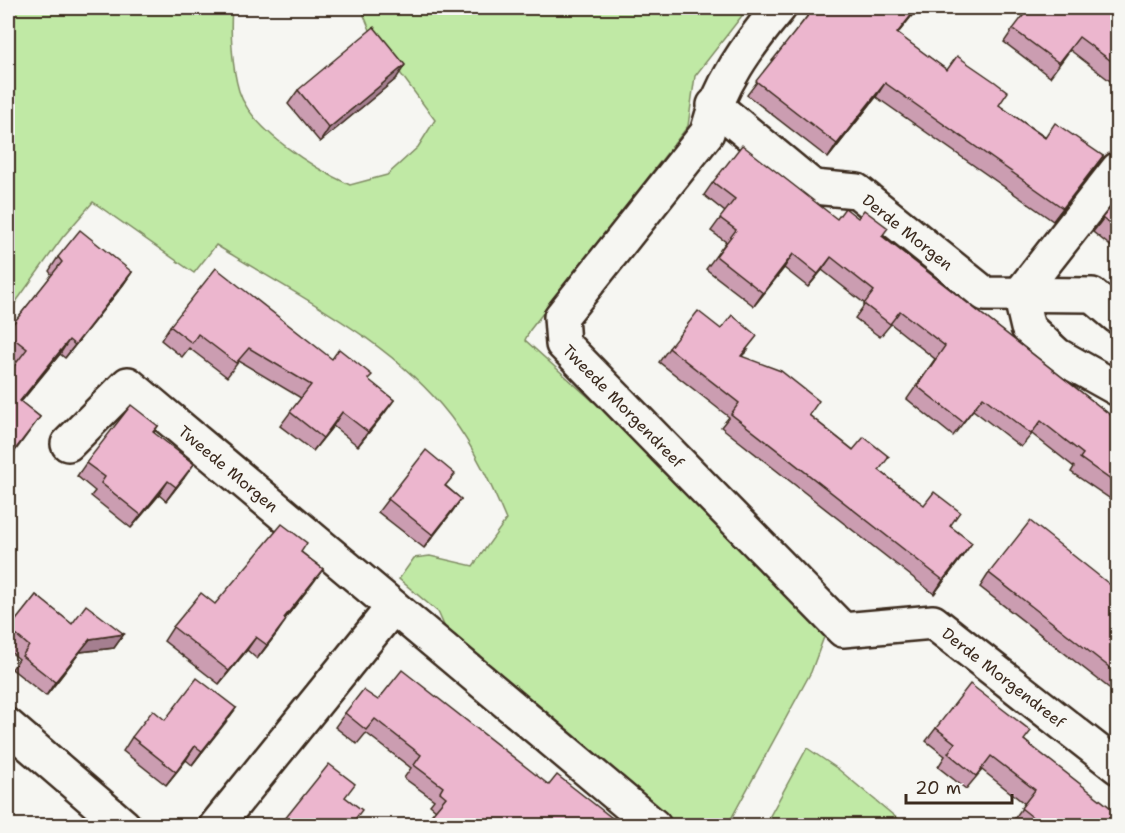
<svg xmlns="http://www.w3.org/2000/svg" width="1125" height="833" font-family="'Shantell Sans',sans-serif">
	<rect width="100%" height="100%" fill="#f6f6f2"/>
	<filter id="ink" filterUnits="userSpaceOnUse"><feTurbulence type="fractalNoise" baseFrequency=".0167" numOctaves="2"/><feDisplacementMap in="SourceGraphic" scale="12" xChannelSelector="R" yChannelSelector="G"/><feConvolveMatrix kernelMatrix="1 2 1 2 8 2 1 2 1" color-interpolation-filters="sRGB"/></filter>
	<g filter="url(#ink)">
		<g fill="#c0e9a5" stroke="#7e8a62" stroke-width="1.5">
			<path d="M 8,8 L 232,8 C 230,31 232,68 239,91 C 251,130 315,169 350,185 L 387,175 L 418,147 L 435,120 L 372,35 L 361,8 L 748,8 L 695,76 L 688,126 L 530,330 L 525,340 L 594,402 L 597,400 L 827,629 L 811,672 L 732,817 L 723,825 L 681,825 L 672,821 L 454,644 C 446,633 443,622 438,612 L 399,579 L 414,558 L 430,556 L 473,566 L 506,520 C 491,484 474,447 450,416 C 391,340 296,295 216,245 L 194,273 L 93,202 L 62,238 L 8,313 Z"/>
			<path d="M 807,748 L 838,769 L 905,825 L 765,825 Z"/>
		</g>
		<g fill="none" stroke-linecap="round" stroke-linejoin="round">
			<defs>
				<g id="minor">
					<path id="s1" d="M 779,8 C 748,45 719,85 707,133 L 561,317 L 563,344 L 843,630 L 933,622 L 1118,767"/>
					<path id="s2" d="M 714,105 L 813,187 L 857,191 L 985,294 L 1092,295 L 1118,317"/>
					<path d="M 1118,169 L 1020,294 L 1028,328 L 1057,355 L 1118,389"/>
					<path id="s3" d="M 68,444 L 128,384 L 654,826"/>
					<path d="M 8,726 L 124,826"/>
					<path d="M 216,826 L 393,607"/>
				</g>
			</defs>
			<use href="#minor" stroke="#3b2a1e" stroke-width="38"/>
			<use href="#minor" stroke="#f6f6f2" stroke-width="33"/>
		</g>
		<g fill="#cb9db1" stroke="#3b2a1e" stroke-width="1.5">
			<path d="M 803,8 L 918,8 L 897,34 L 947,70 L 1045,137 L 1103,156 L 1053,221 L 876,97 L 828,158 L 747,95 L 809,14 Z"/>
			<path d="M 1118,8 L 1118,87 L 1070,50 L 1050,77 L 1004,42 L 1013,29 Z"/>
			<path d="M 396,79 L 320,142 L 288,104 L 298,90 Z"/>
			<path d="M 713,182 L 837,219 L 882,236 L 1118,421 L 1118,504 L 1071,472 L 1074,467 L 1032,434 L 1021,447 L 973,410 L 953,436 L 907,399 L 935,359 L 891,324 L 880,337 L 868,328 L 855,318 L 865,304 L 822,270 L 808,287 L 784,268 L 754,306 L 706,269 L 726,242 L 711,231 L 725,212 L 704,195 Z"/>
			<path d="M 1118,199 L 1118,252 L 1093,232 Z"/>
			<path d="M 58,257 L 132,272 L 123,285 L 65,358 L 60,354 L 21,402 L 40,417 L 8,461 L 8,374 L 17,362 L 8,355 L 8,330 L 52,275 L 49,271 Z"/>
			<path d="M 170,326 L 332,359 L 368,380 L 394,400 L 358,446 L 333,426 L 313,451 L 280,426 L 301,398 L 239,361 L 227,377 L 189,348 L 182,357 L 161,340 Z"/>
			<path d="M 669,348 L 748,350 L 742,356 L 809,415 L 950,526 L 962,557 L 934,594 L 721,427 L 729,417 L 659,362 Z"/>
			<path d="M 158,426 L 154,433 L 184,478 L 166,501 L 159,495 L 131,528 L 91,496 L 95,491 L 77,476 L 86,463 Z"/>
			<path d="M 446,486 L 461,499 L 424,548 L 378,512 L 388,499 Z"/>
			<path d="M 301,552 L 323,569 L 285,619 L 277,633 L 257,659 L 247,650 L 219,684 L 164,641 L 173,627 L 215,604 Z"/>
			<path d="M 989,573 L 1113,611 L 1118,614 L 1118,695 L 980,587 Z"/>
			<path d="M 36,595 L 72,624 L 124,634 L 114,648 L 80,652 L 46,696 L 12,669 L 19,659 L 8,650 L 8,631 Z"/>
			<path d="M 378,700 L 549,785 L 621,825 L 436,810 L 430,805 L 434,800 L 404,778 L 411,768 L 366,733 L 357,744 L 335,727 L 345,713 Z"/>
			<path d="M 236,708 L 192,765 L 186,760 L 166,785 L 123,751 L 132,737 L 165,720 Z"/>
			<path d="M 936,728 L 1024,740 L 1115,825 L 1016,825 L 1012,822 L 1025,804 L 982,770 L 966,789 L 938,767 L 945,756 L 926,741 Z"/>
		</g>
		<g fill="#a57f90" stroke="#3b2a1e" stroke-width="1.5">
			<path d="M 917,8 L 918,8 L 887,47 L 897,33 Z"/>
			<path d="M 405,65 L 396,79 L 320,142 L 329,128 Z"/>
			<path d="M 885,83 L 876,97 L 828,158 L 837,144 Z"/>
			<path d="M 1103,156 L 1093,170 L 1053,221 Z"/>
			<path d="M 793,254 L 784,268 L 754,306 L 763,293 Z"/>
			<path d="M 831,257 L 822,270 L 808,287 L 818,274 Z"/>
			<path d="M 132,272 L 123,285 L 65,358 L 75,345 Z"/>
			<path d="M 69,340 L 60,354 L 10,414 L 20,401 Z"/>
			<path d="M 394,400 L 384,414 L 358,446 L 368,432 Z"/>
			<path d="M 342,412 L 333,426 L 313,451 L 323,438 Z"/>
			<path d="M 194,464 L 184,478 L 166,501 L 176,487 Z"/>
			<path d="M 168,481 L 159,495 L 131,528 L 141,515 Z"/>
			<path d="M 461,499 L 452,512 L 424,548 L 433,535 Z"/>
			<path d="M 972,543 L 962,557 L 934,594 L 943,580 Z"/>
			<path d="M 323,569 L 313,583 L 274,632 L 284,618 Z"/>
			<path d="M 286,620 L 277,633 L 257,659 L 267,645 Z"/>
			<path d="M 124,634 L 114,648 L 80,652 L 46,696 L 55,682 L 90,639 Z"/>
			<path d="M 256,637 L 247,650 L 219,684 L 229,671 Z"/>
			<path d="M 236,708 L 226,722 L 192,765 L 202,751 Z"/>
			<path d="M 195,746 L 186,760 L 166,785 L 176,772 Z"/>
		</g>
		<g fill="#ecb6ce" stroke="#3b2a1e" stroke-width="1.5">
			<path d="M 814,8 L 917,8 L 897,33 L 947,70 L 957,56 L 995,82 L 1008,92 L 999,105 L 1045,138 L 1055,123 L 1103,156 L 1063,208 L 885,83 L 837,144 L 756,81 Z"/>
			<path d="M 1029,8 L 1118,8 L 1118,66 L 1079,37 L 1059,63 L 1013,29 Z"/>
			<path d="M 374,27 L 405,65 L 329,128 L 298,90 Z"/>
			<path d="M 742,145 L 837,219 L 845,208 L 858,218 L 864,210 L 888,228 L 882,236 L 1118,421 L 1118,485 L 1080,458 L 1083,454 L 1041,421 L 1031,434 L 983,397 L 963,422 L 917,386 L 945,346 L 900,311 L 890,324 L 864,304 L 874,291 L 831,257 L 818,274 L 793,254 L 763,293 L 716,256 L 736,230 L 720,218 L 735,199 L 713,182 Z"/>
			<path d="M 1118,199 L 1118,231 L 1102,218 Z"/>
			<path d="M 80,230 L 132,272 L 75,345 L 69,340 L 20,401 L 40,417 L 11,455 L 8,453 L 8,374 L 27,349 L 8,334 L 8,330 L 62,262 L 58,257 Z"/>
			<path d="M 216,268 L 332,359 L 339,349 L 372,375 L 368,379 L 394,400 L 368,432 L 342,412 L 323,438 L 290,412 L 311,385 L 249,348 L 236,363 L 198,334 L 192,343 L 170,326 Z"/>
			<path d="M 698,311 L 721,329 L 732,315 L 757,336 L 741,356 L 781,371 L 819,401 L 809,415 L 853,450 L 864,437 L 889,457 L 879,470 L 924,505 L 934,492 L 960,512 L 950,526 L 972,543 L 943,580 L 731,414 L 739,403 L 669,348 Z"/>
			<path d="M 131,405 L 158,426 L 153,432 L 194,464 L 176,487 L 168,481 L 141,515 L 101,483 L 105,477 L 86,463 Z"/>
			<path d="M 426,450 L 455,474 L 445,486 L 461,499 L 433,535 L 388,499 Z"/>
			<path d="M 1030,521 L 1118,591 L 1118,604 L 1113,610 L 1118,614 L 1118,674 L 989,573 Z"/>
			<path d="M 282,524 L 307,543 L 301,552 L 323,569 L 284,618 L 286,620 L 267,645 L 256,637 L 229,671 L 173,627 L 201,593 L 215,604 Z"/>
			<path d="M 36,595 L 72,624 L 86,605 L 124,634 L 90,639 L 55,682 L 22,656 L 29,646 L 9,629 Z"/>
			<path d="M 402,670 L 549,785 L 557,775 L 621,825 L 423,825 L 446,797 L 440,792 L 443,787 L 414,765 L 421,755 L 375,719 L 366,730 L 345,713 L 363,690 L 378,700 Z"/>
			<path d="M 197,678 L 236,708 L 202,751 L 195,746 L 176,772 L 132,737 L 153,710 L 165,720 Z"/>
			<path d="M 970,684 L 1031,731 L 1024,740 L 1116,812 L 1109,821 L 1115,825 L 1040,825 L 1041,824 L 1021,808 L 1035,790 L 991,756 L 976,776 L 948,753 L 955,743 L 936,728 Z"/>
			<path d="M 8,753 L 12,757 L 8,762 Z"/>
			<path d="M 329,764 L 355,784 L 345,797 L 362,810 L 352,823 L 356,825 L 280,825 Z"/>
		</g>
	</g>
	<g text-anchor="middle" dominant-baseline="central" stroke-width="4.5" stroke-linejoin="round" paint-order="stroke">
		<g font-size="16" fill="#3b2a1e" stroke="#f6f6f2">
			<text stroke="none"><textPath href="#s2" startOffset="238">Derde Morgen</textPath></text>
			<text stroke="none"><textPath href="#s1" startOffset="494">Tweede Morgendreef</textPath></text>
			<text stroke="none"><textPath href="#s3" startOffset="216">Tweede Morgen</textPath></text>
			<text stroke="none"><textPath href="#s1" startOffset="988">Derde Morgendreef</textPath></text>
		</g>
	</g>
	<rect width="1125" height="833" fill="none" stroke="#f6f6f2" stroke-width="30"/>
	<rect x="15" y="15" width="1095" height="803" fill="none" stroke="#3b2a1e" stroke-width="2" filter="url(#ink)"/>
	<path d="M906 794v9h106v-9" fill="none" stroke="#3b2a1e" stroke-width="3"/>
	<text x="915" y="794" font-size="18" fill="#3b2a1e" stroke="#f6f6f2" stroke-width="4.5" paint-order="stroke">20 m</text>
</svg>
